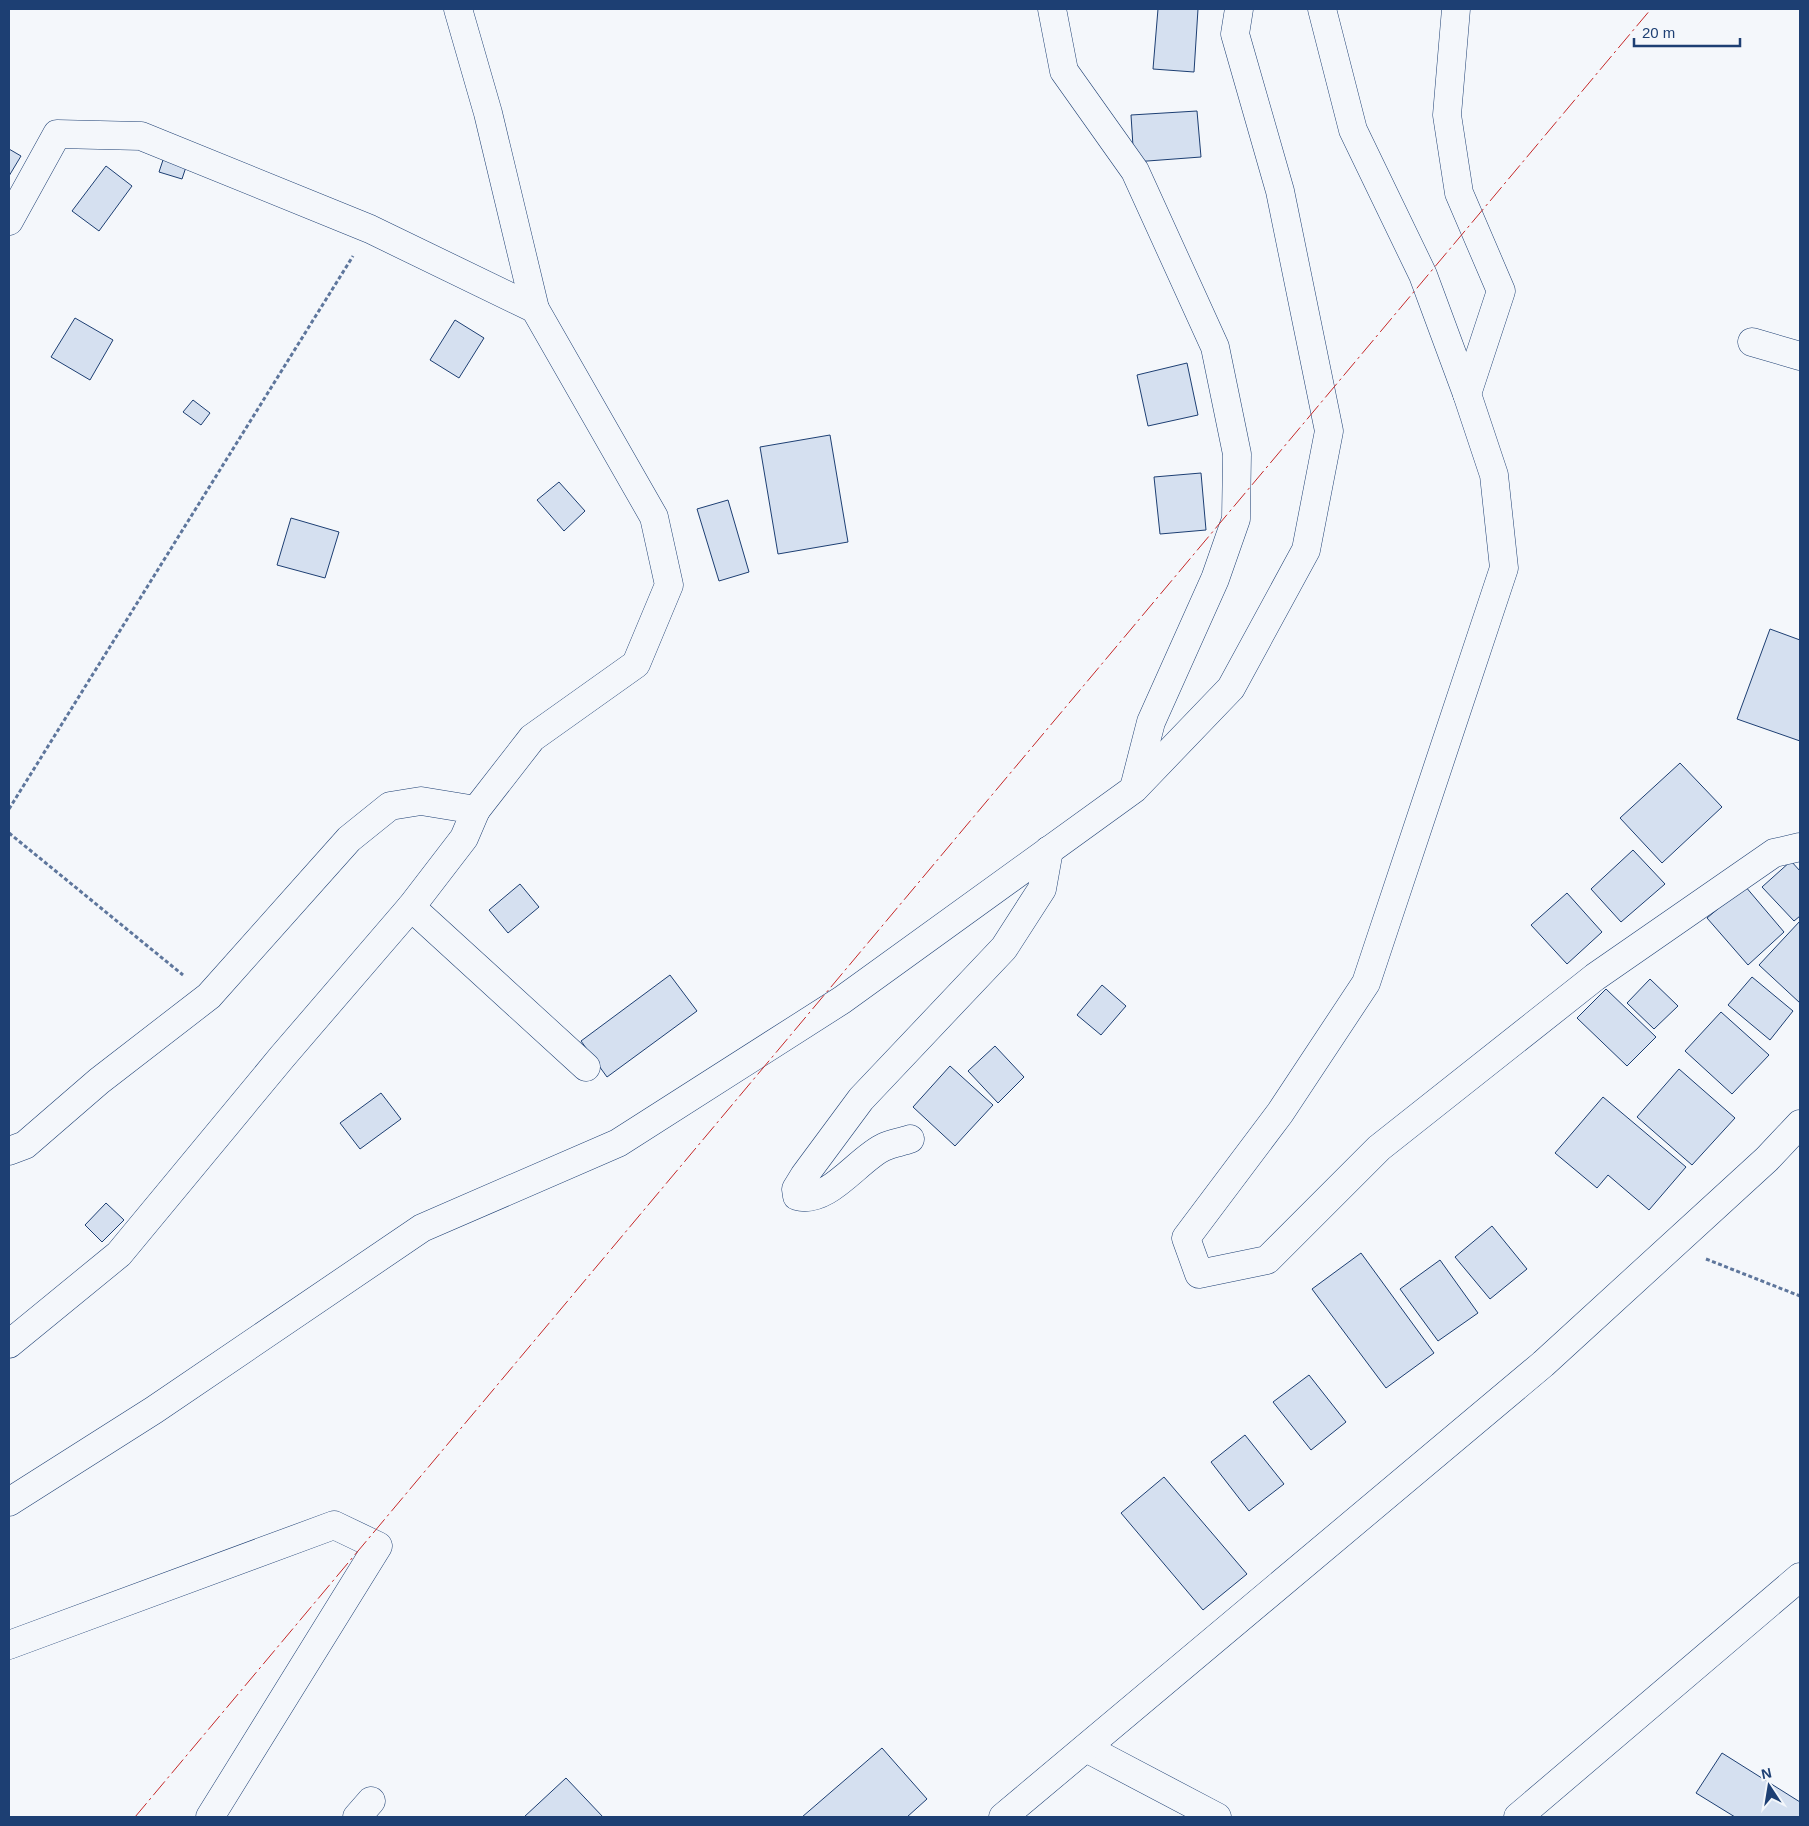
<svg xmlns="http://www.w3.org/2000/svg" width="1809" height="1826" font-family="Arial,sans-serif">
	<rect width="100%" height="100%" fill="#f4f7fb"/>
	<g fill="#d5e0f0" stroke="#1d3f73">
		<path d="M 1158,9 L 1198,9 L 1194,72 L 1153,69 Z"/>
		<path d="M 1197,111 L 1201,157 L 1134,162 L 1131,115 Z"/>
		<path d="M 9,149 L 21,156 L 9,176 Z"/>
		<path d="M 166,151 L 189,158 L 182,179 L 159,172 Z"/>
		<path d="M 106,166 L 132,186 L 99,231 L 72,211 Z"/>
		<path d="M 75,318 L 113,340 L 90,380 L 51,357 Z"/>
		<path d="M 455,320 L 484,338 L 459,378 L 430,360 Z"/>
		<path d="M 1187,363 L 1198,415 L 1148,426 L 1137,375 Z"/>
		<path d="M 193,400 L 210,413 L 201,425 L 183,412 Z"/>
		<path d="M 830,435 L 848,542 L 778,554 L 760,447 Z"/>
		<path d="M 1201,473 L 1206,530 L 1160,534 L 1154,477 Z"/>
		<path d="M 559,482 L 585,511 L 564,531 L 537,500 Z"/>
		<path d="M 728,500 L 749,572 L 719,581 L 697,509 Z"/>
		<path d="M 291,518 L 339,532 L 325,578 L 277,565 Z"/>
		<path d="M 1770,629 L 1800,640 L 1800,741 L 1737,719 Z"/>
		<path d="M 1680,763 L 1722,807 L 1662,863 L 1620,818 Z"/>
		<path d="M 1633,850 L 1665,884 L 1621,922 L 1591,889 Z"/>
		<path d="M 1791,861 L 1800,871 L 1800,916 L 1794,921 L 1762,887 Z"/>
		<path d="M 520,884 L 539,907 L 508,933 L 489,910 Z"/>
		<path d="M 1745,886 L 1784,932 L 1748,965 L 1707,918 Z"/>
		<path d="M 1567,893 L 1602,932 L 1567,964 L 1531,925 Z"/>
		<path d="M 1800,921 L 1800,1003 L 1759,965 Z"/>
		<path d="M 670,975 L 697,1011 L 607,1077 L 581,1041 Z"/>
		<path d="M 1752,977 L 1793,1011 L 1770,1040 L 1728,1005 Z"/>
		<path d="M 1650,979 L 1678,1006 L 1654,1029 L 1627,1003 Z"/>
		<path d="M 1102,985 L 1126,1006 L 1101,1035 L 1077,1015 Z"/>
		<path d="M 1606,989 L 1656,1037 L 1627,1066 L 1577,1018 Z"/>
		<path d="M 1721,1012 L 1769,1055 L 1732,1094 L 1685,1051 Z"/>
		<path d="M 995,1046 L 1024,1077 L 998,1103 L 968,1071 Z"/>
		<path d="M 950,1066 L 993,1105 L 955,1146 L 913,1107 Z"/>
		<path d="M 1679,1069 L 1735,1118 L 1692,1165 L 1637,1117 Z"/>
		<path d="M 381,1093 L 401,1119 L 360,1149 L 340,1123 Z"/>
		<path d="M 1603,1097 L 1686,1167 L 1649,1210 L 1608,1175 L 1597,1188 L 1555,1153 Z"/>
		<path d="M 106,1203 L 124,1220 L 102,1242 L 85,1225 Z"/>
		<path d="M 1492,1226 L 1527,1269 L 1490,1299 L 1455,1257 Z"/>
		<path d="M 1361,1253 L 1434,1353 L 1386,1388 L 1312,1289 Z"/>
		<path d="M 1440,1260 L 1478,1313 L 1438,1341 L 1400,1289 Z"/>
		<path d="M 1309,1375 L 1346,1422 L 1311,1450 L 1273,1402 Z"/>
		<path d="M 1245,1435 L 1284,1484 L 1249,1511 L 1211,1462 Z"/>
		<path d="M 1164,1477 L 1247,1574 L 1203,1610 L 1121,1513 Z"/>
		<path d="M 882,1748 L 927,1799 L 907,1817 L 802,1817 Z"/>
		<path d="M 1722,1753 L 1800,1802 L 1800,1817 L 1735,1817 L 1696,1793 Z"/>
		<path d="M 566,1778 L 603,1817 L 524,1817 Z"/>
	</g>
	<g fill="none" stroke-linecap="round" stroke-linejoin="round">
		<defs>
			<g id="minor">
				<path d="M 458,9 L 488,113 L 535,309 L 654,517 L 669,585 L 636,664 L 532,738 L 476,810"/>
				<path d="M 1052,9 L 1064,71 L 1135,171 L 1215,347 L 1237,454 L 1236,519 L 1215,579 L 1151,722 L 1134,788"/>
				<path d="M 1322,9 L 1353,130 L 1423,275 L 1467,394 L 1494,475 L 1504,568 L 1366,983 L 1280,1113 L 1186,1238 L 1199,1274 L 1267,1260 L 1379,1148 L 1595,977 L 1774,853 L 1800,847"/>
				<path d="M 1456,9 L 1447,115 L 1459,193 L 1501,291 L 1467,394"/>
				<path d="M 9,221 L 57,134 L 141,136 L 370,229 L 535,309"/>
				<path d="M 1752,342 L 1800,356"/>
				<path d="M 411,907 L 586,1067"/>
				<path d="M 910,1139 C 902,1142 892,1143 884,1147 C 859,1158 828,1205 797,1196 L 796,1189 L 804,1176 L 861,1099 L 1004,948 L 1042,889 L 1049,850"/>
				<path d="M 9,1151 L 25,1145 L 99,1081 L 209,996 L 349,839 L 390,806 L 421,801 L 476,810 L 464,838 L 411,907 L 282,1057 L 119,1254 L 9,1344"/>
				<path d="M 9,1502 L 154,1410 L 422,1228 L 618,1143 L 842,1000 L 1134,789 L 1231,688 L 1306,550 L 1329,431 L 1280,191 L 1235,34 L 1239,9"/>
				<path d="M 9,1645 L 334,1525 L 378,1546 L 210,1817"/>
				<path d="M 1086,1748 L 1217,1817"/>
				<path d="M 357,1817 L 371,1801"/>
				<path d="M 1518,1817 L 1800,1577"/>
			</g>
			<path id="highway" d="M 1003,1817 L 1543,1364 L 1767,1159 L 1800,1124"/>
		</defs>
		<use href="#minor" stroke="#1d3f73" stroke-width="29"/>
		<use href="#highway" stroke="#1d3f73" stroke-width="29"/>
		<g stroke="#5e769c" stroke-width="3" stroke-dasharray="4 2.5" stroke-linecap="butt">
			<path d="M 9,809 L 353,256"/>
			<path d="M 9,833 L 183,975"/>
			<path d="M 1706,1259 L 1800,1296"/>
		</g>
		<use href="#minor" stroke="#f4f7fb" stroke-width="28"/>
		<use href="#highway" stroke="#f4f7fb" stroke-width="28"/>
		<path stroke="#c62828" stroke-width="1" stroke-dasharray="18 4 2.5 4" stroke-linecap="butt" d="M 135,1817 L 1651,9"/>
	</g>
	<rect width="1809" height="1826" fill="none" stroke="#1d3f73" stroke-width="20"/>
	<g transform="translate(1769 1786) rotate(348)" stroke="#f4f7fb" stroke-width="4" paint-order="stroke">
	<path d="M0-4L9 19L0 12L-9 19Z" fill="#1d3f73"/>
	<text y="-8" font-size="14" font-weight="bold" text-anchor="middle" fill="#1d3f73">N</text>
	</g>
	<path d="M1634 38v8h106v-8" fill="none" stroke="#1d3f73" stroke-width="2.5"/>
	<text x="1642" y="38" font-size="15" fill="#1d3f73" stroke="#f4f7fb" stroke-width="4" paint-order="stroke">20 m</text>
</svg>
